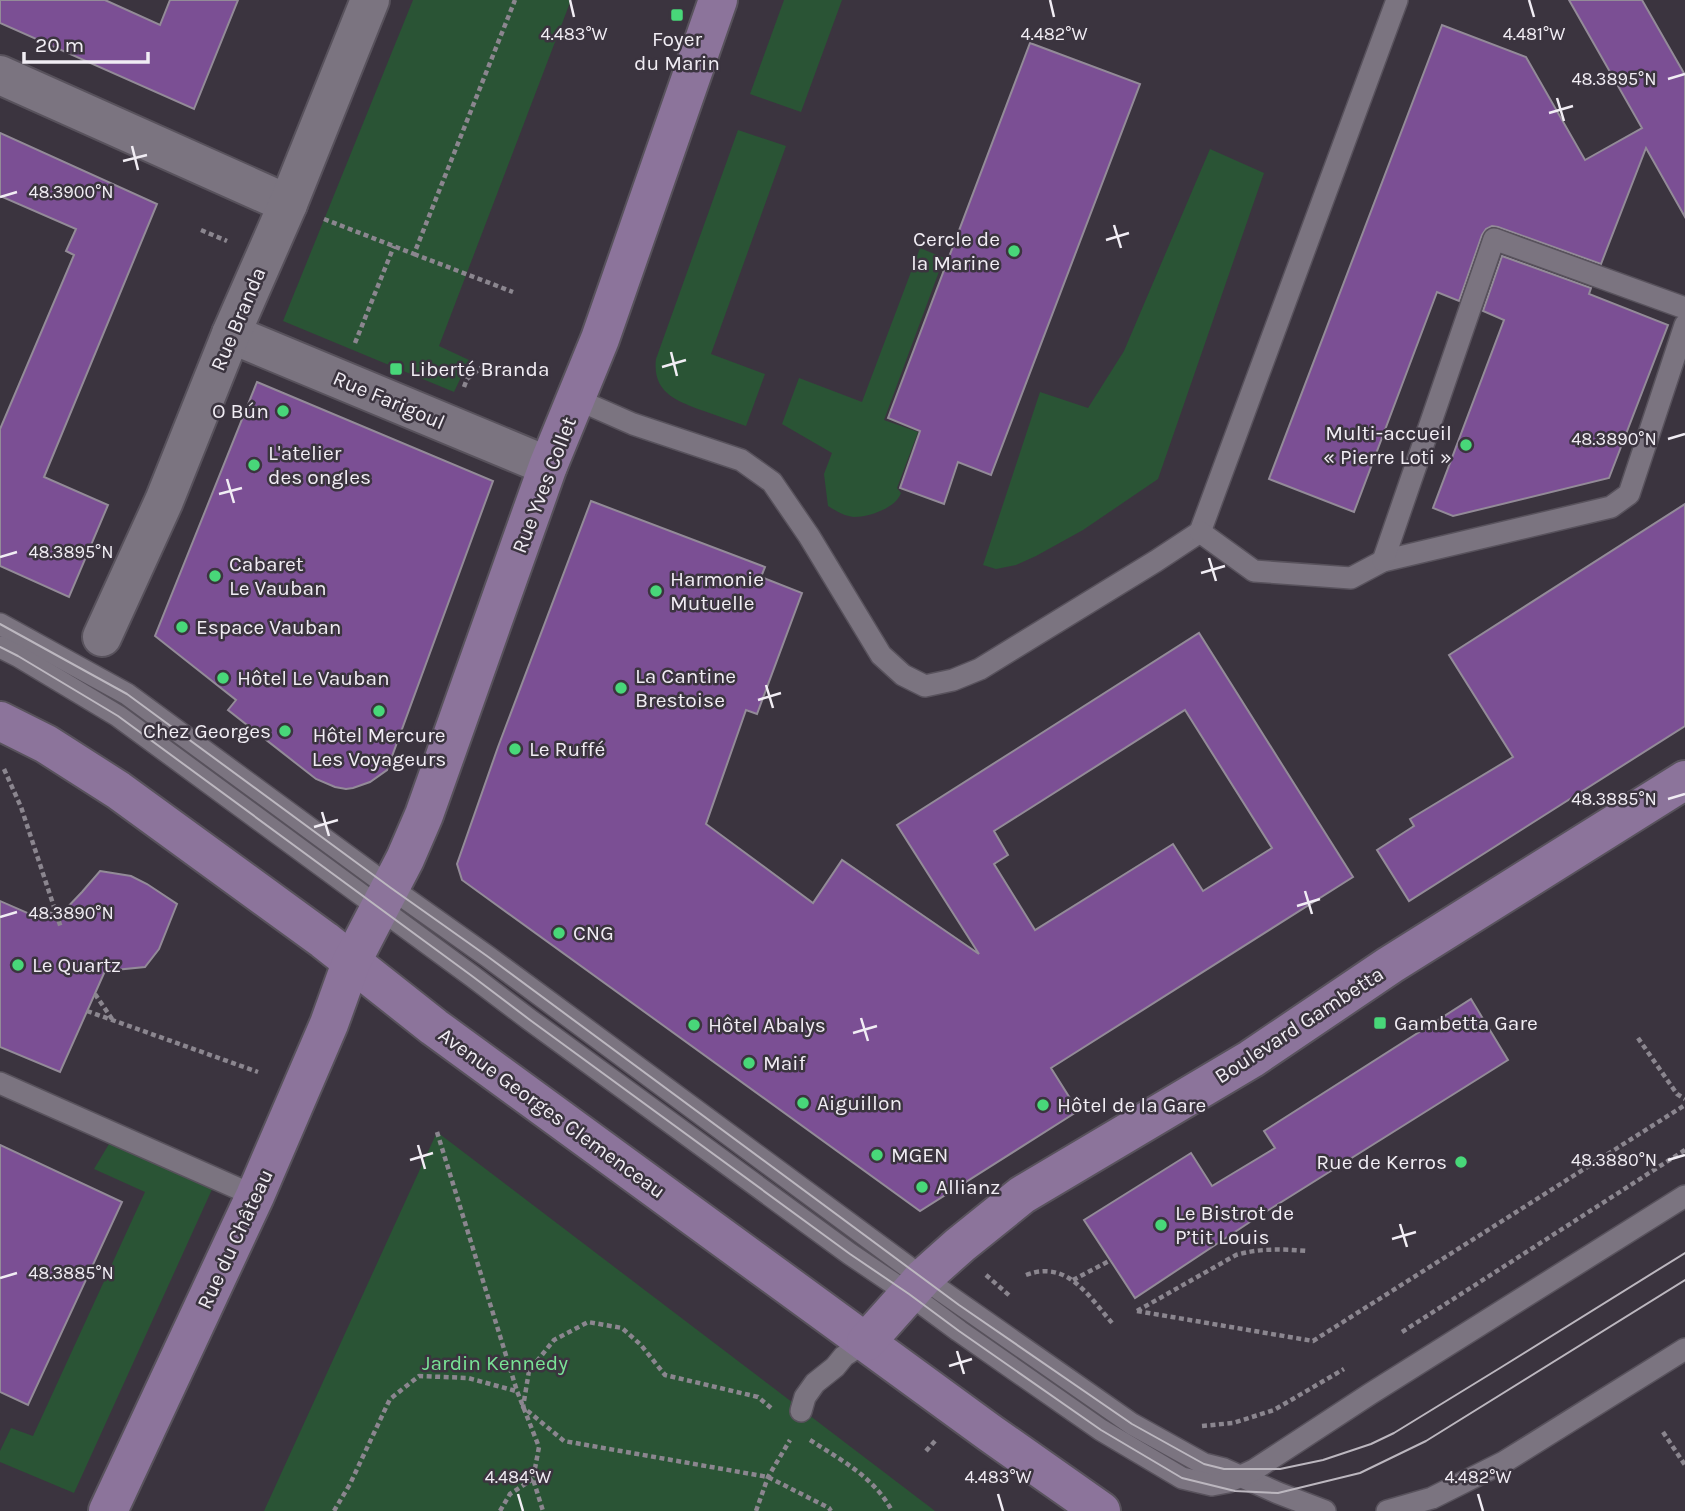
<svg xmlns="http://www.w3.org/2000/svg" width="1685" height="1511" font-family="Karla,sans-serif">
	<rect width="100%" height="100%" fill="#3b343f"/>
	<g fill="#2a5435">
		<path d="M 413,0 L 571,0 L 439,346 L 469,360 L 454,392 L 283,321 Z"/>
		<path d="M 784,0 L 842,0 L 801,112 L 750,94 Z"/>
		<path d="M 738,130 L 786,146 L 711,354 L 765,374 L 746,426 C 732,421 718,416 704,411 C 677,401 652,393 656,359 Z"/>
		<path d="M 1210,149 L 1264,173 L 1158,479 L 1083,530 L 1036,556 L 1016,565 L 996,569 L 983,565 L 1040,392 L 1088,408 L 1124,351 Z"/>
		<path d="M 920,248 L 944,258 L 884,420 L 918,432 L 897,488 L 901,493 C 896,508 869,517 854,517 C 844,516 836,511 828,506 L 824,474 L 832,453 L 782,424 L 799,378 L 862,402 Z"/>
		<path d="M 437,1132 L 935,1511 L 264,1511 Z"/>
		<path d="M 115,1134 L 214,1185 L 74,1493 L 0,1462 L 0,1451 L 11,1428 L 33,1436 L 145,1192 L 94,1169 Z"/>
	</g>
	<g fill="#7b4f94" stroke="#938b98" stroke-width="2" fill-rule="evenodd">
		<path d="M 0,0 L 105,0 L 160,25 L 170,0 L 238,0 L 194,109 L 0,23 Z"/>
		<path d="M 1569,0 L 1642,0 L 1685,75 L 1685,217 L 1646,148 L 1601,264 L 1498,227 L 1492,226 L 1486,229 L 1482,235 L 1459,301 L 1437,292 L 1354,512 L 1269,479 L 1442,25 L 1526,57 L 1585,160 L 1642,128 Z"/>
		<path d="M 1030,43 L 1140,84 L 991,475 L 958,462 L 944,504 L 900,488 L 920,431 L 888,418 Z"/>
		<path d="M 0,133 L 157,204 L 44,477 L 108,505 L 69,597 L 0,566 L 0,429 L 74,255 L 66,251 L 76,229 L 0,196 Z"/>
		<path d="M 1502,256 L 1591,288 L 1589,294 L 1668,325 L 1609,478 L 1453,516 L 1433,508 L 1504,320 L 1483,311 Z"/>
		<path d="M 257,382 L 493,481 L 387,770 L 370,782 L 353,788 L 346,789 L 335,787 L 316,779 L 228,710 L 236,700 L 155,636 Z"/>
		<path d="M 591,501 L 765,567 L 761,577 L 802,593 L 757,714 L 746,710 L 706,824 L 813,903 L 842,860 L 979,954 L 897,825 L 1199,633 L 1353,877 L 1051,1068 L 1078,1111 L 920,1211 L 462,880 L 457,864 L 498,747 ZM 1185,710 L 1272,848 L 1203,891 L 1173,844 L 1035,930 L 994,864 L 1008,855 L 994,831 Z"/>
		<path d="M 1685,504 L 1685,726 L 1409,901 L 1377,850 L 1414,826 L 1410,819 L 1513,757 L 1449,655 Z"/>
		<path d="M 100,871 L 131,876 L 147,884 L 177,904 L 159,949 L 145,967 L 105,971 L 60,1072 L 0,1047 L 0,901 L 41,919 L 38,911 L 61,914 L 82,892 Z"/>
		<path d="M 1471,999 L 1508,1060 L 1259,1216 L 1135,1298 L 1084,1220 L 1191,1153 L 1212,1186 L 1275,1148 L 1264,1131 Z"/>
		<path d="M 0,1145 L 122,1202 L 28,1405 L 0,1392 Z"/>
	</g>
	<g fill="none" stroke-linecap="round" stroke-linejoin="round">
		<defs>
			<g id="lane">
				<path d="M 576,399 L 633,424 L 741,460 L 772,482 L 809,536 L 881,655 L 903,675 L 925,686 L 953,680 L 980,669 L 1156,561 L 1200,532 L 1397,0"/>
				<path d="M 1200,532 L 1254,571 L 1351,578 L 1383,561 L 1611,507 L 1629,494 L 1685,325"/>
				<path d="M 1383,561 L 1494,239 L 1685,308"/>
				<path d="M 0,624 L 127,694 L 391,888 L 487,956 L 923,1278 L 1132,1424 L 1204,1464 L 1224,1469 L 1278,1493 L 1325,1511"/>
				<path d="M 0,647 L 18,656 L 118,716 L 472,976 L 530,1020 L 850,1254 L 909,1294 L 959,1331 L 1101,1430 L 1182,1478 L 1212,1485 L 1228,1482 L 1254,1470 L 1370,1394 L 1685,1196"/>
				<path d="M 0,1083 L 255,1196"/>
				<path d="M 801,1411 L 805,1397 L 815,1383 L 835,1367 L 844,1356 L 866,1342"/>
				<path d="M 1387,1511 L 1432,1498 L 1504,1462 L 1685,1349"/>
			</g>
			<g id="street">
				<path d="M 0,75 L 288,204"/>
				<path d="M 231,334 L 548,466"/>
				<path d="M 102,637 L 164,501 L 231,334 L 288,204 L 370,0"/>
			</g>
			<g id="secondary">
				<path d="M 0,721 L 46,744 L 118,790 L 324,940 L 434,1027 L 990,1433 L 1101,1511"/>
				<path d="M 866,1342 L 923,1278 L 960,1245 L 1022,1195 L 1251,1059 L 1390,965 L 1685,780"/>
				<path d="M 108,1511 L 255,1196 L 329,1024 L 351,963 L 405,859 L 424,815 L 548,466 L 600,339 L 718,0"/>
			</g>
		</defs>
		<use href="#lane" stroke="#58525c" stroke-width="24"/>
		<use href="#street" stroke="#58525c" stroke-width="42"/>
		<use href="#secondary" stroke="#58525c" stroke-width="42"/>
		<g stroke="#8b868f" stroke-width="4.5" stroke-dasharray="5 3.5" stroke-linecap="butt">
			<path d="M 324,219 L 414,254 L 515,0"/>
			<path d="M 201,230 L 227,241"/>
			<path d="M 414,254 L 513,292"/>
			<path d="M 355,343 L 394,246"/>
			<path d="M 464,387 L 467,379 L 487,363"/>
			<path d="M 4,769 L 21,807 L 61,928"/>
			<path d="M 95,994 L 112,1019"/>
			<path d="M 87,1011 L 258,1072"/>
			<path d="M 1638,1038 L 1677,1094 L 1685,1099"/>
			<path d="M 437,1132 L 517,1391 L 539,1447 L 533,1479 L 543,1511"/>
			<path d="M 986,1275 L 1011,1297"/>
			<path d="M 1026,1275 C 1068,1259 1089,1297 1113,1324"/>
			<path d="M 1073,1280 L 1111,1260"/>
			<path d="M 1137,1311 L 1313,1341 L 1685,1105"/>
			<path d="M 1137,1311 L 1236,1255 C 1260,1248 1283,1249 1308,1251"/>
			<path d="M 1402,1332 L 1685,1150"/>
			<path d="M 771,1408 L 758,1397 L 665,1375 L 641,1345 L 622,1328 L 588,1322 L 554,1340 L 529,1371 L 523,1407 L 564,1441 L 768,1477 L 829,1508 L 831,1511"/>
			<path d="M 1202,1426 L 1233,1423 L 1274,1410 L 1344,1369"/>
			<path d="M 1663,1432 L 1685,1465"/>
			<path d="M 810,1440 C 841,1460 874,1477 892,1511"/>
			<path d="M 926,1451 L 935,1441"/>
			<path d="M 334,1511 L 350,1484 L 390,1399 L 419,1376 L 468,1378 L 516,1391"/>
			<path d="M 500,1511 L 510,1494 L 533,1479"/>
			<path d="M 756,1511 L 768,1477 L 790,1440"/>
		</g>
		<use href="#lane" stroke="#7b7480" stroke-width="21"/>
		<use href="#street" stroke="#7b7480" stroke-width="38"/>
		<use href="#secondary" stroke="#8c749b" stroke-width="38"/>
		<g stroke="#bcb7bf" stroke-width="2">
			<path d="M 0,624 L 127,694 L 391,888 L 487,956 L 959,1305 L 1132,1424 L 1204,1464 L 1224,1469 L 1280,1469 L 1323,1460 L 1371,1444 L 1394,1433 L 1500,1368 L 1685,1253"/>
			<path d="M 0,647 L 18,656 L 118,716 L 472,976 L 530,1020 L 850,1254 L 909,1294 L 959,1331 L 1101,1430 L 1182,1478 L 1235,1491 L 1278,1493 L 1360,1473 L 1426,1441 L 1685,1280"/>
		</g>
	</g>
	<path fill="none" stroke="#f1edf4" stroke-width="2.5" d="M 570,0 L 574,17M 1050,0 L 1054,17M 1529,0 L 1534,17M 1668,79 L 1685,74M 1557,98 L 1564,121M 1549,113 L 1573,106M 132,146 L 138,170M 123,161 L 147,155M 0,197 L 17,192M 1114,225 L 1121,248M 1106,240 L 1129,233M 671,352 L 677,376M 662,367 L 686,360M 1668,439 L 1685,434M 227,479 L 234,503M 219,494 L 242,488M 0,557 L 17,552M 1209,558 L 1216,581M 1201,573 L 1225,566M 766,685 L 773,708M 758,700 L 781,693M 1668,799 L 1685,794M 322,812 L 329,836M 314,827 L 338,820M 1305,891 L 1312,914M 1297,906 L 1320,899M 0,917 L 17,912M 861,1018 L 868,1041M 853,1033 L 877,1026M 418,1145 L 425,1169M 410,1160 L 433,1153M 1668,1160 L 1685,1155M 1400,1224 L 1407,1247M 1392,1239 L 1416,1232M 0,1278 L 17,1273M 957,1351 L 964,1374M 949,1366 L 972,1359M 518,1494 L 523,1511M 998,1494 L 1003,1511M 1478,1494 L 1483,1511"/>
	<g fill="#48d779" stroke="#3b343f" stroke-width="2.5">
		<rect x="670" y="8" width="14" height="14" rx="3.5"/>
		<circle cx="1014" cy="251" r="7"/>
		<rect x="389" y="362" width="14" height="14" rx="3.5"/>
		<circle cx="283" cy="411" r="7"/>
		<circle cx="1466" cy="445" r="7"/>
		<circle cx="254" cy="465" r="7"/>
		<circle cx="215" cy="576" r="7"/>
		<circle cx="656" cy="591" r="7"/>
		<circle cx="182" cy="627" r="7"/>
		<circle cx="223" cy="678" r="7"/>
		<circle cx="621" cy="688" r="7"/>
		<circle cx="379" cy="711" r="7"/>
		<circle cx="285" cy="731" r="7"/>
		<circle cx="515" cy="749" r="7"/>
		<circle cx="559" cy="933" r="7"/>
		<circle cx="18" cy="965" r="7"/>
		<rect x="1373" y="1016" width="14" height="14" rx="3.5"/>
		<circle cx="694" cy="1025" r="7"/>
		<circle cx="749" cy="1063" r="7"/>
		<circle cx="803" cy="1103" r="7"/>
		<circle cx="1043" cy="1105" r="7"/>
		<circle cx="877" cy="1155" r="7"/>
		<circle cx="1461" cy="1162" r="7"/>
		<circle cx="922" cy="1187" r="7"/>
		<circle cx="1161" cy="1225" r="7"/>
	</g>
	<g text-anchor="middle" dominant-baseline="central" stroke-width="5" stroke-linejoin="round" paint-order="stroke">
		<g font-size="21" fill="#f1edf4" stroke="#3b343f" text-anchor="start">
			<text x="677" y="39" text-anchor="middle">Foyer<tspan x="677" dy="24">du Marin</tspan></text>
			<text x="1000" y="239" text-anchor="end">Cercle de<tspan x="1000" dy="24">la Marine</tspan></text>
			<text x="410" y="369">Liberté Branda</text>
			<text x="269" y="411" text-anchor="end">O Bún</text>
			<text x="1452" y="433" text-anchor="end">Multi-accueil<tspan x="1452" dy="24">« Pierre Loti »</tspan></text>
			<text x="268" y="453">L'atelier<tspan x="268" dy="24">des ongles</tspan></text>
			<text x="229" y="564">Cabaret<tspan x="229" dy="24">Le Vauban</tspan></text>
			<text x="670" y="579">Harmonie<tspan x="670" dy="24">Mutuelle</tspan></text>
			<text x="196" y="627">Espace Vauban</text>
			<text x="635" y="676">La Cantine<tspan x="635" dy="24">Brestoise</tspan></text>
			<text x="237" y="678">Hôtel Le Vauban</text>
			<text x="271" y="731" text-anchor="end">Chez Georges</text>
			<text x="379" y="735" text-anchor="middle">Hôtel Mercure<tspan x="379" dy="24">Les Voyageurs</tspan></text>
			<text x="529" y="749">Le Ruffé</text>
			<text x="573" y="933">CNG</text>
			<text x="32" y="965">Le Quartz</text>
			<text x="1394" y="1023">Gambetta Gare</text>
			<text x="708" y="1025">Hôtel Abalys</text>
			<text x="763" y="1063">Maif</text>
			<text x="817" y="1103">Aiguillon</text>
			<text x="1057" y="1105">Hôtel de la Gare</text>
			<text x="891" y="1155">MGEN</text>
			<text x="1447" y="1162" text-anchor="end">Rue de Kerros</text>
			<text x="936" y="1187">Allianz</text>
			<text x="1175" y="1213">Le Bistrot de<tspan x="1175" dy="24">P’tit Louis</tspan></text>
		</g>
		<g font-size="21" fill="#f1edf4" stroke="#3b343f">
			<text transform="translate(238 319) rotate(-67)">Rue Branda</text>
			<text transform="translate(389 400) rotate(23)">Rue Farigoul</text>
			<text transform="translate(544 485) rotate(-69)">Rue Yves Collet</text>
			<text transform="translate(1299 1025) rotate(-33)">Boulevard Gambetta</text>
			<text transform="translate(552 1113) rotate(36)">Avenue Georges Clemenceau</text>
			<text transform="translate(235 1239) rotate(-65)">Rue du Château</text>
		</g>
		<g font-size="21" fill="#79e396" stroke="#3b343f">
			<text x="495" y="1363">Jardin Kennedy</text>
		</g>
	</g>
	<g font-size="18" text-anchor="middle" fill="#f1edf4" stroke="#3b343f" stroke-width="5" stroke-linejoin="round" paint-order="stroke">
		<text x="574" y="40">4.483°W</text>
		<text x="1054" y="40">4.482°W</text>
		<text x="1534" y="40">4.481°W</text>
		<text x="1614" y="85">48.3895°N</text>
		<text x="71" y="198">48.3900°N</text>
		<text x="1614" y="445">48.3890°N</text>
		<text x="71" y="558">48.3895°N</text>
		<text x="1614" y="805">48.3885°N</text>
		<text x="71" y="919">48.3890°N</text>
		<text x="1614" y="1166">48.3880°N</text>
		<text x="71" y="1279">48.3885°N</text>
		<text x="518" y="1483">4.484°W</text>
		<text x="998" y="1483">4.483°W</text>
		<text x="1478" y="1483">4.482°W</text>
	</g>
	<path d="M24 52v10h124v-10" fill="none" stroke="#f1edf4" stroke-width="3.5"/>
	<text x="35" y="52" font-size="21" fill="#f1edf4" stroke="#3b343f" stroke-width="5" paint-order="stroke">20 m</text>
</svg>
